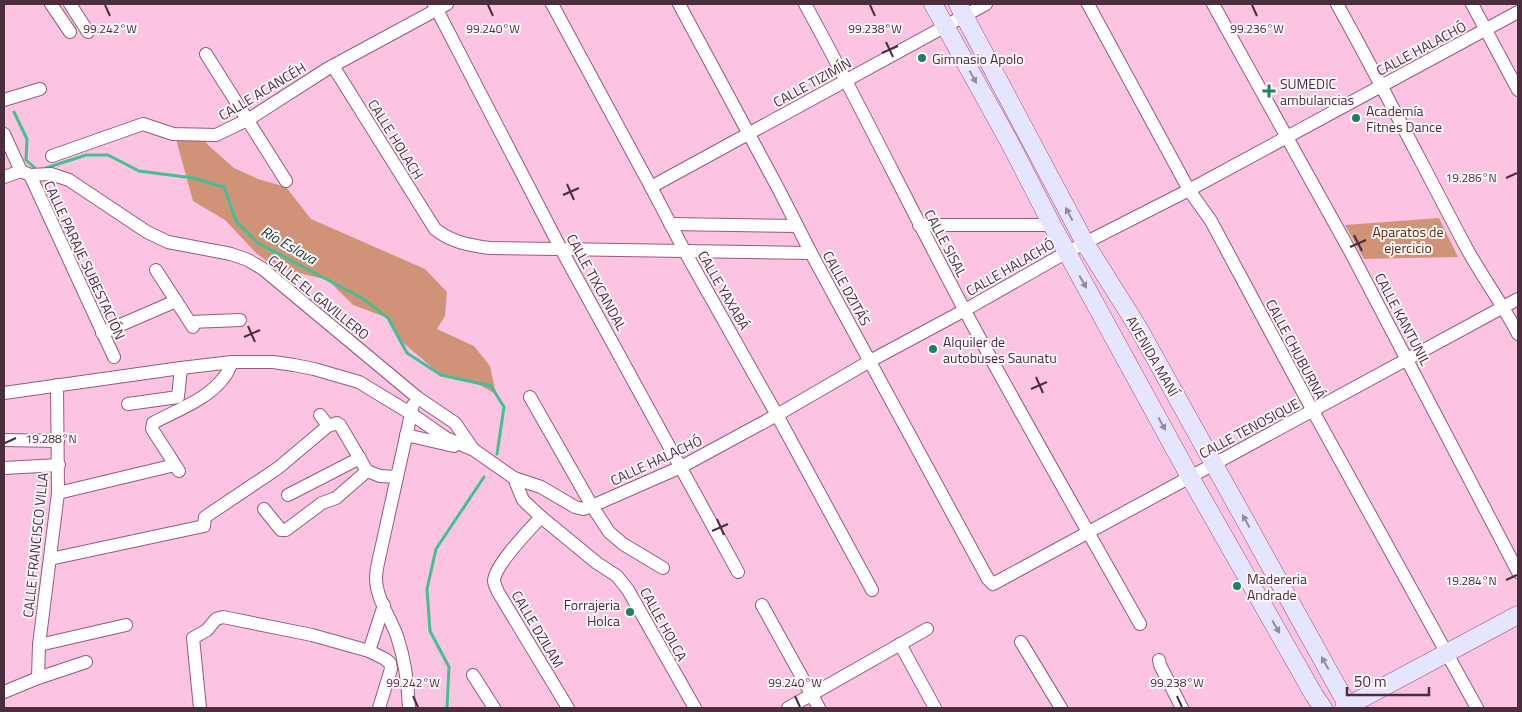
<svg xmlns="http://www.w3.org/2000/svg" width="1522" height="712" font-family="'Titillium Web',sans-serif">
	<rect width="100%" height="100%" fill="#fcc4e2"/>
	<g fill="#d19378">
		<path d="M 202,137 L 208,145 L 234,168 L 258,179 L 286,187 L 311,219 L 425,269 L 447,292 L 445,316 L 437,329 L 474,346 L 490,366 L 496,394 L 474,382 L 441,375 L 401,341 L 388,318 L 353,305 L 328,280 L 274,267 L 256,253 L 225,220 L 193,201 L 176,139 Z"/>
		<path d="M 1439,218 L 1458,257 L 1364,259 L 1345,225 Z"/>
	</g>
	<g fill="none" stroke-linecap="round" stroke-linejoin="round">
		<g stroke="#41c192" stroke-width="3">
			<path d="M 14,112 L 27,139 L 26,160 L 37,170"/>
			<path d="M 46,168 L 86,155 L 108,155 L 139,171 L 193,178 L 224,187 L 236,221 L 258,243 L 362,298 L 388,318 L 407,353 L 441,375 L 491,386 L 504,407 L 497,454"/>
			<path d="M 447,708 L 449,667 L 430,631 L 427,589 L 436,549 L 484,477"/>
		</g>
		<defs>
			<g id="street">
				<path d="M 51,4 L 70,32"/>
				<path d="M 70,4 L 88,32"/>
				<path d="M 434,4 L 561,249 L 738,572"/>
				<path d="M 552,4 L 651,187 L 684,250 L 777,415 L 872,590"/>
				<path d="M 679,4 L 779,190 L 811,253 L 983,570 L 988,579 L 993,584 L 1518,299"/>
				<path d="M 805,4 C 860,104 910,208 964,309 C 1021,415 1081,519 1140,624"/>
				<path d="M 1088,4 L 1189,190 L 1211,221 L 1313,411 L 1477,708"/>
				<path d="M 1213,4 L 1350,251 L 1518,572"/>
				<path d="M 1337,4 C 1382,85 1424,168 1467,249 C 1483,278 1503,305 1518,334"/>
				<path d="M 1472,4 L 1518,90"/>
				<path d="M 206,54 L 286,181"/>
				<path d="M 333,66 L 435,229 C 451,242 468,245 489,248 L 811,253"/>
				<path d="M 4,100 L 40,89"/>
				<path d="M 4,134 L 21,171 L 30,175 L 51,174 L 69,180 L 147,232 L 168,242 L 231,254 L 248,260 L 263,269 L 418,398 L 455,423 L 473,449"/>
				<path d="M 52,156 L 143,124 L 173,134 L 216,135 L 249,119 L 327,69 L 447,4"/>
				<path d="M 30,175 L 114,357"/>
				<path d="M 4,177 L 21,171"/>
				<path d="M 651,187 L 986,4"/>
				<path d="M 670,224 L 797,226"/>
				<path d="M 919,225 L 1052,225"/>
				<path d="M 156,270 L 193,327"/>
				<path d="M 190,322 L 240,320"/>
				<path d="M 102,333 L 176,301"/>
				<path d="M 4,393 L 181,368 L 232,362 L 273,362 L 294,365 L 314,369 L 359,382 L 410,413 L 446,438 L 474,450 L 514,478 L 541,487 L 575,507 L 583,509 L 592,506 L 681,467 L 777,415 L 870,361 L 965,310 L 1067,252 L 1189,190 L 1518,12"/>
				<path d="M 530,397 L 592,506 L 609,532 L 623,544 L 663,568"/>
				<path d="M 128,404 L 178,397 L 181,368"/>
				<path d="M 320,415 L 328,426"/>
				<path d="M 406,435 L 454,446"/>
				<path d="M 4,440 L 58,441"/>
				<path d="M 4,468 L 59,465"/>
				<path d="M 179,471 L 152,429 L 153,423 C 177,410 209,399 225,376 C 228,372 230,367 232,362"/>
				<path d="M 514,478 L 523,500 L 541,517 L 597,563 L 617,576 L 628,590 L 695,708"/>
				<path d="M 58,493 L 175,465"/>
				<path d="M 288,495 L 360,458"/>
				<path d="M 264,509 L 281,530 L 286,530 L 322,503 L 336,498 L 367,471"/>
				<path d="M 541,517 C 530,529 494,566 494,581 C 494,584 497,589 498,592 L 568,708"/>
				<path d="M 50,559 L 204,526 L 205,517 L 278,468 L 328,426 L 337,423 L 340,425 L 367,471 L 380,476 L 397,477"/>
				<path d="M 762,605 L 819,708"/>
				<path d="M 1021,642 L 1061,708"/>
				<path d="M 900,644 L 935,708"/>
				<path d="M 39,645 L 126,625"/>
				<path d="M 369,651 L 384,605"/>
				<path d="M 1159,660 L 1160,665 L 1182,708"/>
				<path d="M 473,675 L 494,708"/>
				<path d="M 38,678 L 39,645 L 58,493 L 57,385"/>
				<path d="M 4,692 L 38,678 L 86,662"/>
				<path d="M 200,708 L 193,638 L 207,630 L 216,619 L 223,617 L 312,635 L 369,651 L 385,659 L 390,663 L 391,669 L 379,708"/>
				<path d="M 409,708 C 408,683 405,660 397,636 C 390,617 376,598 376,578 C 376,573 377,568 378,563 L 413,405"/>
				<path d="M 788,708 L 927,629"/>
			</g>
			<g id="secondary">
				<path d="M 933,4 L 1011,145 L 1052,225 L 1190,477 L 1314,695 L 1323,708"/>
				<path d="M 958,4 L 1085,243 L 1139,329 L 1348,706"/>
				<path d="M 1344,708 L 1518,615"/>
			</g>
		</defs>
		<use href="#street" stroke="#975a7e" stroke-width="14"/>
		<use href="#secondary" stroke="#975a7e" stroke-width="19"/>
		<use href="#street" stroke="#fff" stroke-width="12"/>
		<use href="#secondary" stroke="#e6e5ff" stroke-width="18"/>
	</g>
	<defs><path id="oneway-solid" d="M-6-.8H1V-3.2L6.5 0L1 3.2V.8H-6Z" transform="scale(1.25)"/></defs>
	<g fill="#988a9e">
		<use href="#oneway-solid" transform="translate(973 77) rotate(61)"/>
		<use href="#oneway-solid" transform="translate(1069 214) rotate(-118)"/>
		<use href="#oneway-solid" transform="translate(1083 282) rotate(61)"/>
		<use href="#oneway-solid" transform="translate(1162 424) rotate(61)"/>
		<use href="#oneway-solid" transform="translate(1246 521) rotate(-119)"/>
		<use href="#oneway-solid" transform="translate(1276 627) rotate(60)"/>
		<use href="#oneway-solid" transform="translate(1325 663) rotate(-119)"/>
	</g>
	<path fill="none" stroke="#4a2e3e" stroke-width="2" d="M 105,5 L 110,16M 488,5 L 493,16M 870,5 L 875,16M 1252,5 L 1257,16M 886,42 L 893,57M 882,53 L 898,46M 1506,178 L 1517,173M 567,184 L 574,200M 563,195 L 579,188M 1354,235 L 1362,251M 1350,247 L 1366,240M 248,326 L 255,342M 244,337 L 260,330M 1036,377 L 1043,393M 1031,389 L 1047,382M 5,443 L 16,438M 717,519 L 724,535M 712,531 L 728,524M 1506,580 L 1517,575M 413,696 L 418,707M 795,696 L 800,707M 1177,696 L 1182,707"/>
	<g fill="#188360" stroke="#fdf6f9" stroke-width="2">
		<circle cx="922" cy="58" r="5"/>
		<path d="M1266.5 83.5h5v5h5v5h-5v5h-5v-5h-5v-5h5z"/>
		<circle cx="1356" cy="118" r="5"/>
		<circle cx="933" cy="349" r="5"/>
		<circle cx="1237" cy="586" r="5"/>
		<circle cx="630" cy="612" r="5"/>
	</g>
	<g text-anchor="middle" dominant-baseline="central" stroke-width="4" stroke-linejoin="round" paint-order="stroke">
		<g font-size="14" fill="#4a2e3e" stroke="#fdf6f9">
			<text transform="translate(1421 48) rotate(-28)">CALLE HALACHÓ</text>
			<text transform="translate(812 82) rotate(-29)">CALLE TIZIMÍN</text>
			<text transform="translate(262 91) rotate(-31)">CALLE ACANCÉH</text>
			<text transform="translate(396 139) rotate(58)">CALLE HOLACH</text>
			<text transform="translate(946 243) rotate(62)">CALLE SISAL</text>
			<text transform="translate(85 260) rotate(65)">CALLE PARAJE SUBESTACIÓN</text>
			<text transform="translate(1010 267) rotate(-30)">CALLE HALACHÓ</text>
			<text transform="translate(597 282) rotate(61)">CALLE TIXCANDAL</text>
			<text transform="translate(847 288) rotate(61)">CALLE DZITÁS</text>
			<text transform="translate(724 290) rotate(60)">CALLE YAXABÁ</text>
			<text transform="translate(319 297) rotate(39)">CALLE EL GAVILLERO</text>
			<text transform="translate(1403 319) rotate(62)">CALLE KANTUNIL</text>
			<text transform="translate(1296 349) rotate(62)">CALLE CHUBURNÁ</text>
			<text transform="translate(1153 356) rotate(60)">AVENIDA MANÍ</text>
			<text transform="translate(1249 428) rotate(-28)">CALLE TENOSIQUE</text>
			<text transform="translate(656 460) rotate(-25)">CALLE HALACHÓ</text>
			<text transform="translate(35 545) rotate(-84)">CALLE FRANCISCO VILLA</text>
			<text transform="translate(664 624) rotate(61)">CALLE HOLCA</text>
			<text transform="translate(538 629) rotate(59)">CALLE DZILAM</text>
		</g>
		<g font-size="14" fill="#4a2e3e" stroke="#fdf6f9" text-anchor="start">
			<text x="932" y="58">Gimnasio Apolo</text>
			<text x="1280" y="83">SUMEDIC<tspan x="1280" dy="16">ambulancias</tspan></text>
			<text x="1366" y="110">Academía<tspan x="1366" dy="16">Fitnes Dance</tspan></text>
			<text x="943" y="341">Alquiler de<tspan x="943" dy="16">autobuses Saunatu</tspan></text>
			<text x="1247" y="578">Madereria<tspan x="1247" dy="16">Andrade</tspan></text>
			<text x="620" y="604" text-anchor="end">Forrajeria<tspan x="620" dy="16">Holca</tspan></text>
		</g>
		<g font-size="14" fill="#642806" stroke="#fdf6f9">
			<text x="1408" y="231">Aparatos de<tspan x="1408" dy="16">ejercicio</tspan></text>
		</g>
		<g font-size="15" font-style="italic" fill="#154936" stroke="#fdf6f9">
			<text transform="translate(289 245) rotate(30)">Río Eslava</text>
		</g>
	</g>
	<g font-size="12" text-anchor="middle" fill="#4a2e3e" stroke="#fdf6f9" stroke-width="4" stroke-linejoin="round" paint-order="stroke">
		<text x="110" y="33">99.242°W</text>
		<text x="493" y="33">99.240°W</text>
		<text x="875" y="33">99.238°W</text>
		<text x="1257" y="33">99.236°W</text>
		<text x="1471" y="182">19.286°N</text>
		<text x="51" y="443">19.288°N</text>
		<text x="1471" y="585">19.284°N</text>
		<text x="413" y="687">99.242°W</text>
		<text x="795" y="687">99.240°W</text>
		<text x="1177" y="687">99.238°W</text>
	</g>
	<rect width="1522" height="712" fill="none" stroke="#4a2e3e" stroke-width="10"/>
	<path d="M1347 687v8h82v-8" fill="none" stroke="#4a2e3e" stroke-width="2.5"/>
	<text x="1354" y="687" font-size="15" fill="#4a2e3e" stroke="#fdf6f9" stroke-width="4" paint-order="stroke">50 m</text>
</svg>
